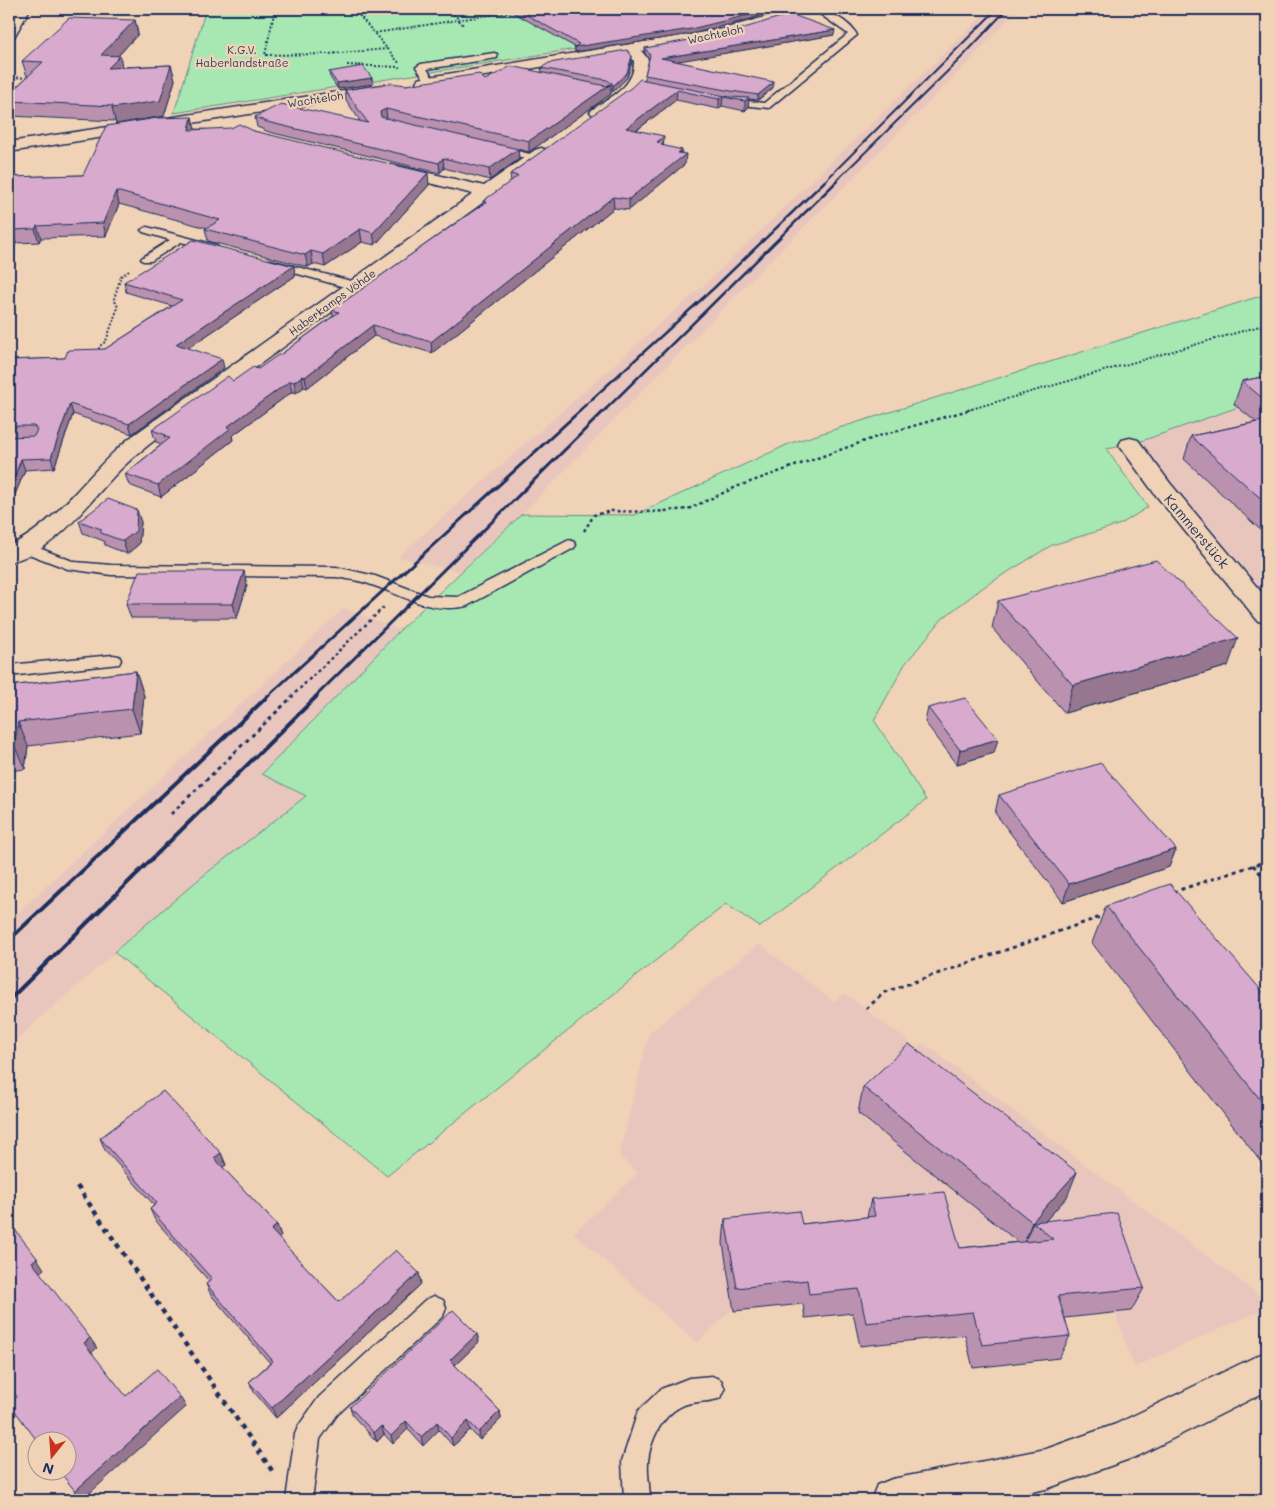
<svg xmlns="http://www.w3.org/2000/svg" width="1276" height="1509" font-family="Mali,sans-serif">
	<rect width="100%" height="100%" fill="#f0d2b6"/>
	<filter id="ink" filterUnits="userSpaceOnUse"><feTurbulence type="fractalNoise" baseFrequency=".02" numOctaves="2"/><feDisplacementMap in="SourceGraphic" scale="10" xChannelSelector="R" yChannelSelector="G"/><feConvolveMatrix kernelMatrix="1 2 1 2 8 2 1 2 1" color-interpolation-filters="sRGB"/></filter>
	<g filter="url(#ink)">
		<g fill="#e9c6bd">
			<path d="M 989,9 L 1017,9 L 969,62 L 737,294 L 522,514 L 459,572 L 398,557 L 704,285 L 966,32 Z"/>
			<path d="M 1267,397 L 1267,615 L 1162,488 L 1130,445 Z"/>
			<path d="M 980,473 L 199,879 L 40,1018 L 9,1048 L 9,921 L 344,608 L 400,630 L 263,773 Z"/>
			<path d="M 759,944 L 834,1002 L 844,993 L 917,1048 L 923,1043 L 1267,1301 L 1267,1308 L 1134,1367 L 1115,1313 L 1047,1320 L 1059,1358 L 973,1368 L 965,1335 L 860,1346 L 853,1313 L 805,1318 L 802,1304 L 734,1312 L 733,1308 L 697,1343 L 574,1233 L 638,1173 L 619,1156 L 649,1033 Z"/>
		</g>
		<g fill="#a7e8b2" stroke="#618c88">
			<path d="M 206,9 L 769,9 L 695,30 L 174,113 Z"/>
			<path d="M 1267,294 L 1267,397 L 1130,445 L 1106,449 L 1148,507 L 1121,524 L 1052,545 L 985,586 L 943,618 L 905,664 L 874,720 L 926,800 L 760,927 L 726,904 L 387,1176 L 114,952 L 199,879 L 306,796 L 262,774 L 400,630 L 522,514 L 635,515 L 791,443 Z"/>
		</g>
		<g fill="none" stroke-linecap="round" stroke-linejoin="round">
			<defs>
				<g id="lane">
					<path d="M 813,9 C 828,9 850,22 857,35 L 769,108 L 723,103 L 721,101 L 726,98 L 764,103 L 848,34 Z"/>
					<path d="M 494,53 L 497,54 L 497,58 L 427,69 L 435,81 L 430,84 L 427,83 L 416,67 L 421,64 Z"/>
					<path d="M 496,146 L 539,156 L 540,158 L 535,161 L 492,151 L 491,149 Z"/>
					<path d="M 147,227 L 216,245 L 218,247 L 212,250 L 181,242 L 151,261 L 143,261 L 141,259 L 143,257 L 170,240 L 143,232 L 141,230 Z"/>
					<path d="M 270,260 L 359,283 L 361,286 L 355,290 L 266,265 L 264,263 L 266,261 Z"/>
					<path d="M 569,540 L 574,542 L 576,545 L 574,548 L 467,606 C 430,615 399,593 366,583 C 357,580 346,579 336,577 L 111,575 L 68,569 L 21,551 L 18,548 L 21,545 L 26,543 L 75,562 L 111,565 L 336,567 L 375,576 L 428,596 L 458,597 Z"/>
					<path d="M 113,655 L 119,656 L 121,660 L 119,664 L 9,676 L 9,665 Z"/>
					<path d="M 434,1296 L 443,1300 L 446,1308 L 443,1316 L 337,1415 L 320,1439 L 312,1500 L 286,1500 L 295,1434 L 299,1425 L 319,1397 L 425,1300 Z"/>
					<path d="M 712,1376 L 721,1380 L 725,1389 L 721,1398 C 708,1403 692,1400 680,1407 C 661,1417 650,1441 648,1462 C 647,1474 650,1488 650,1500 L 624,1500 L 622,1461 L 638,1411 L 661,1389 L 689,1378 Z"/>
				</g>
				<g id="street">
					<path d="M 786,9 L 803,9 L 801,12 C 751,36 695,42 641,51 C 643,53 647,57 648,60 C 656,81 611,120 593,115 L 590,112 L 593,109 C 611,97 635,86 634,61 L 627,53 L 423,86 L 418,85 L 416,82 L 418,79 L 423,78 L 723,29 L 772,15 Z"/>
					<path d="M 383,85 L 388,86 L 390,89 L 388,92 L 9,152 L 9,142 Z"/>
					<path d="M 541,148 L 547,150 L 549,153 L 547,156 L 151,443 C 138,453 125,464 114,476 C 83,509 55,552 9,562 L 9,546 C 59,523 88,471 131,437 L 473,194 L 385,172 L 383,169 L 385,166 L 391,164 L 484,186 L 535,150 Z"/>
					<path d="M 1130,438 L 1138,440 L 1170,483 L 1267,599 L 1267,623 L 1258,621 L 1154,493 L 1119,445 L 1122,440 Z"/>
					<path d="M 1267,1351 L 1267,1391 L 1138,1456 L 1046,1489 L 993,1500 L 871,1500 L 877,1485 L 892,1479 L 1046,1449 L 1116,1424 Z"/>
				</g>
				<path id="secondary" d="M 16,9 L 30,9 L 14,37 L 9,38 L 9,22 Z"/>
			</defs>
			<use href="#lane" stroke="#1b2f5e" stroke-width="3"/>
			<use href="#street" stroke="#1b2f5e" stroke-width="3"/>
			<use href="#secondary" stroke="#1b2f5e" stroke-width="3"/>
			<g stroke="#1b2f5e" stroke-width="2" stroke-dasharray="2 2" stroke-linecap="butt">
				<path d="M 275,9 L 265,55 L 328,54 L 387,49"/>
				<path d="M 354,9 L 400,64"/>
				<path d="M 447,9 L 459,19"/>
				<path d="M 459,20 L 464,26"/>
				<path d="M 375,33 L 515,11"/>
				<path d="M 347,65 L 400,67"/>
				<path d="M 9,77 L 30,78"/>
				<path d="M 97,353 L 100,346 L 106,341 L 118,307 L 114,299 L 121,276 L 129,271"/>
				<path d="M 968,410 L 1267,324"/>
			</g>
			<g stroke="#1b2f5e" stroke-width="2.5" stroke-dasharray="3 3" stroke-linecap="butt">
				<path d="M 584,531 L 594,515 L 611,511 L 652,512 L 688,509 L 736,487 L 882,435 L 972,409"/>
				<path d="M 291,697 L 384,607"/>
			</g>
			<g stroke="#1b2f5e" stroke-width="3" stroke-dasharray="4 4" stroke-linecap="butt">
				<path d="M 171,814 L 293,696"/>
				<path d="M 1253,865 L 1267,881"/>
				<path d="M 1173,892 L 1267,861"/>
				<path d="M 866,1009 L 885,992 L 1106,915"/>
			</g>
			<path stroke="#1b2f5e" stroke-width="4.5" stroke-dasharray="5 5" stroke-linecap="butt" d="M 77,1186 L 273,1472"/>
			<use href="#lane" fill="#f0d2b6" fill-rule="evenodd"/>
			<use href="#street" fill="#f0d2b6" fill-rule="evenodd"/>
			<use href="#secondary" fill="#f0d2b6" fill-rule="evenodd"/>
			<g stroke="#1b2f5e" stroke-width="2">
				<path d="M 824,182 L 997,9"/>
				<path d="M 835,182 L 964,55 L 1007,9"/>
			</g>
			<g stroke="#1b2f5e" stroke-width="2.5">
				<path d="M 580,410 L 714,288 L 825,181"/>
				<path d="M 605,410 L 837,181"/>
			</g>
			<g stroke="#1b2f5e" stroke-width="3">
				<path d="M 267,697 L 582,409"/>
				<path d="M 315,697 L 606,409"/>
			</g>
			<g stroke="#1b2f5e" stroke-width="4">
				<path d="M 9,940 L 268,696"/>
				<path d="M 9,1000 L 317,696"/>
			</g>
		</g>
		<g fill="#ba92b0" stroke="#1b2f5e">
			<path d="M 507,9 L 770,9 L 770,12 L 751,19 L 691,34 L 575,52 L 575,47 Z"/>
			<path d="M 135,20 L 138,34 L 118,56 L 122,67 L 171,65 L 175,80 L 164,116 L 116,124 L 115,121 L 9,116 L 9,94 L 28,76 L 27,76 L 22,61 Z"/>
			<path d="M 834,35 L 676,61 L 773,88 L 758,100 L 749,99 L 748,108 L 745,111 L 722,106 L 719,109 L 676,100 L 637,130 L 664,146 L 682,153 L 685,164 L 629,210 L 614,208 L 432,353 L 374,336 L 307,388 L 304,387 L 296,393 L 292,392 L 232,436 L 233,440 L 161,497 L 129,485 L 125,474 L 162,444 L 156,442 L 152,430 L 233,381 L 258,369 L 280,355 L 333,316 L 332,310 L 483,204 L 483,201 L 511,182 L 510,174 L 645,80 L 645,75 L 649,59 L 645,53 L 645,48 Z"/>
			<path d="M 632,62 L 627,78 L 613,92 L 613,89 L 611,88 L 611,94 L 529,152 L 518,149 L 519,159 L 490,180 L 444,168 L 440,173 L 269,132 L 257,127 L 255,117 L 360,121 L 346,100 L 345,90 L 406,85 L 485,80 L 542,72 L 541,68 Z"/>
			<path d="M 329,72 L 373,84 L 338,89 L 330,77 Z"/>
			<path d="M 195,129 L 254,131 L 429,185 L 375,245 L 362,242 L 325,267 L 313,264 L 308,267 L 208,241 L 205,229 L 207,228 L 119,204 L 106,236 L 41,238 L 39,242 L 16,243 L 9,258 L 9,177 L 83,175 Z"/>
			<path d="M 295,276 L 188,348 L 224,368 L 132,434 L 73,414 L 54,468 L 25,470 L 12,502 L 9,503 L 9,360 L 65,358 L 105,349 L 172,306 L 126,292 L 124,282 Z"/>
			<path d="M 1267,376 L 1267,554 L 1262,549 L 1267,536 L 1184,459 L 1191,436 L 1256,422 L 1234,404 L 1242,381 Z"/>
			<path d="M 79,521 L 141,522 L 139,544 L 127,554 L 105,545 L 104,541 L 83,533 Z"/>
			<path d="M 247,585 L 237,618 L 131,618 L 126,604 Z"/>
			<path d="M 998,601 L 1228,666 L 1065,713 L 992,628 Z"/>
			<path d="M 136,671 L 144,696 L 140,733 L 28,746 L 25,769 L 9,771 L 9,686 Z"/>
			<path d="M 928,708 L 994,753 L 957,764 L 925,722 Z"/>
			<path d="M 999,795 L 1176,849 L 1169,867 L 1063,902 L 995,813 Z"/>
			<path d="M 1106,906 L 1267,1001 L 1267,1170 L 1092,943 Z"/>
			<path d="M 863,1087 L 1067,1197 L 1045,1221 L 1144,1288 L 1131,1311 L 1065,1318 L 1070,1336 L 1059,1358 L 973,1368 L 965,1335 L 860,1346 L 853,1313 L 805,1318 L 803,1304 L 734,1311 L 723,1243 L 725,1219 L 802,1224 L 867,1217 L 871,1199 L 960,1248 L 1018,1242 L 858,1113 Z"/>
			<path d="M 100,1138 L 221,1153 L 226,1165 L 222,1167 L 277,1225 L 281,1236 L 278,1238 L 339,1302 L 421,1284 L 276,1418 L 254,1392 L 249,1382 L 270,1363 L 211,1295 L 206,1284 L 209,1281 L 155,1220 L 150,1209 L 154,1205 L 105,1150 Z"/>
			<path d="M 477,1334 L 479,1342 L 455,1365 L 500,1411 L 501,1419 L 480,1440 L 470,1430 L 453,1446 L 439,1430 L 423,1446 L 408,1429 L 393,1444 L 384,1434 L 377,1442 L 353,1416 L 350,1407 Z"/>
		</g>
		<g fill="#977790" stroke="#1b2f5e">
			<path d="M 483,9 L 501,9 L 484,12 Z"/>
			<path d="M 766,9 L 770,9 L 770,12 L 751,19 L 691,34 L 575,52 L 575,47 Z"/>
			<path d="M 135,20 L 138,34 L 105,70 L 101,55 Z"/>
			<path d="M 835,30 L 834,35 L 661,64 L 661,58 Z"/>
			<path d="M 120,56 L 123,71 L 108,68 Z"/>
			<path d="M 632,56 L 632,62 L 627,78 L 613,92 L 613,86 Z"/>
			<path d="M 171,65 L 175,80 L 164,116 L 116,124 L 112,108 Z"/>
			<path d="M 372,78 L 373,84 L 338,89 L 337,83 Z"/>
			<path d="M 774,82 L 773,88 L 758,100 L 758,95 Z"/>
			<path d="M 611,84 L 611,94 L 529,152 L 529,141 Z"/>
			<path d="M 677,90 L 676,100 L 626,138 L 626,128 Z"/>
			<path d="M 723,97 L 722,106 L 719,109 L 719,99 Z"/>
			<path d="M 749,98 L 748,108 L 745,111 L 745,101 Z"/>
			<path d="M 386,109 L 387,119 L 381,122 L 380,112 Z"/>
			<path d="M 192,117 L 195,129 L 191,141 L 189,130 Z"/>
			<path d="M 664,136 L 663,153 L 657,142 Z"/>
			<path d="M 518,149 L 519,159 L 490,180 L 489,169 Z"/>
			<path d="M 682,150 L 681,158 L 686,154 L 685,164 L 629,210 L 629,199 Z"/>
			<path d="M 443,158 L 444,168 L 440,173 L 439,163 Z"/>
			<path d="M 428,173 L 429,185 L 375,245 L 373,233 Z"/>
			<path d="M 116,191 L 119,204 L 106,236 L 103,223 Z"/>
			<path d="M 613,197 L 614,208 L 432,353 L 431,342 Z"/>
			<path d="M 37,226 L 41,238 L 39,242 L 35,229 Z"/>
			<path d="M 360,229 L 362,242 L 325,267 L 323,254 Z"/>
			<path d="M 12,230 L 16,243 L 9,258 L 9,236 Z"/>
			<path d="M 311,251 L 313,264 L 308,267 L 305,255 Z"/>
			<path d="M 294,266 L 295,276 L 179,354 L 176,344 Z"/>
			<path d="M 373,325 L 374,336 L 307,388 L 305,377 Z"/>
			<path d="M 222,359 L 224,368 L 132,434 L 129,424 Z"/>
			<path d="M 302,376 L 304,387 L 296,393 L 294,382 Z"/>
			<path d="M 290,381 L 292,392 L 232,436 L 233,440 L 161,497 L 158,485 L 227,427 Z"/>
			<path d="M 70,404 L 73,414 L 54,468 L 51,458 Z"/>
			<path d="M 21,459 L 25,470 L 12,502 L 9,492 Z"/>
			<path d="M 137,510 L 141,522 L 139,544 L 127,554 L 123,541 Z"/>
			<path d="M 244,571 L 247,585 L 237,618 L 233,604 Z"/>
			<path d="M 1238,638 L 1228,666 L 1065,713 L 1073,685 Z"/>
			<path d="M 136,671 L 144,696 L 140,733 L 132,709 Z"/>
			<path d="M 18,722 L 28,746 L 25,769 L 14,745 Z"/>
			<path d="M 998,739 L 994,753 L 957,764 L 960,750 Z"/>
			<path d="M 1176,849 L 1169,867 L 1063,902 L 1069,884 Z"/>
			<path d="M 221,1153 L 226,1165 L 219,1170 L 214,1158 Z"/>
			<path d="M 1077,1172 L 1067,1197 L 1039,1228 L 1033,1222 L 1023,1246 L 1032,1222 Z"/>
			<path d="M 277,1225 L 281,1236 L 275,1242 L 271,1230 Z"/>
			<path d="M 37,1258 L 44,1269 L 39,1273 L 32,1262 Z"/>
			<path d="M 419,1273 L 421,1284 L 276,1418 L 272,1408 Z"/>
			<path d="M 477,1334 L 479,1342 L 452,1368 L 450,1360 Z"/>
			<path d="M 90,1338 L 97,1348 L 90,1354 L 84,1343 Z"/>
			<path d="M 180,1397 L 186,1407 L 82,1500 L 75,1491 Z"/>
			<path d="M 500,1411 L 501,1419 L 480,1440 L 479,1432 Z"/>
			<path d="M 406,1421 L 408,1429 L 393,1444 L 391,1436 Z"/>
			<path d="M 468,1421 L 470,1430 L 453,1446 L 451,1438 Z"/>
			<path d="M 437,1422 L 439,1430 L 423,1446 L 421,1437 Z"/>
			<path d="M 381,1426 L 384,1434 L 377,1442 L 374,1433 Z"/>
		</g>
		<g fill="#d8aacd" stroke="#1b2f5e">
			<path d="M 516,9 L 766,9 L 752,14 L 691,29 L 575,47 L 579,44 Z"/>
			<path d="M 790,14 L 835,30 L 661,58 L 774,82 L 758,95 L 731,91 L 645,75 L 650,55 L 645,48 L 728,33 Z"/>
			<path d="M 69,18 L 135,20 L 101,55 L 120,56 L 108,68 L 171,65 L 160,101 L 112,108 L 113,106 L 9,101 L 9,94 L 43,62 L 22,61 Z"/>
			<path d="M 627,50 L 632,56 L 627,73 L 613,86 L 613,84 L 607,80 L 541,68 L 549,63 Z"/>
			<path d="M 363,66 L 372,78 L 337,83 L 329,72 Z"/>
			<path d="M 511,66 L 606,86 L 611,84 L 529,141 L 386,109 L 380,112 L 381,117 L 518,149 L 489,169 L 443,158 L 439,163 L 267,122 L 255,117 L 281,104 L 368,123 L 345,90 L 391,83 L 406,85 L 479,74 L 485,80 Z"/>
			<path d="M 640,79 L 730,97 L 749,98 L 745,101 L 723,97 L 719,99 L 677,90 L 626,128 L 664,136 L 657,142 L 664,143 L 661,145 L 682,150 L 678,153 L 686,154 L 629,199 L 613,197 L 431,342 L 373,325 L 305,377 L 302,376 L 294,382 L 290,381 L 227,427 L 231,428 L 158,485 L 125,474 L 170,438 L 164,437 L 166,435 L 152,430 L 228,376 L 233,381 L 253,367 L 258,369 L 278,355 L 280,355 L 339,312 L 332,310 L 486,202 L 483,201 L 518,176 L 510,174 L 632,87 Z"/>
			<path d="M 192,117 L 189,130 L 231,128 L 239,124 L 254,131 L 428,173 L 373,233 L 360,229 L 323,254 L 311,251 L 305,255 L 205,229 L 220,220 L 116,191 L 103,223 L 37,226 L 35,229 L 12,230 L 9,236 L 9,177 L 83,175 L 106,126 L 157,118 Z"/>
			<path d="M 193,240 L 294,266 L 176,344 L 222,359 L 129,424 L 70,404 L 51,458 L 21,459 L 9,492 L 9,437 L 34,436 L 37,430 L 34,426 L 9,426 L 9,360 L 65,358 L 68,350 L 105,349 L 182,300 L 124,282 Z"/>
			<path d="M 1267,376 L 1267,402 L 1242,381 Z"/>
			<path d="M 1267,420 L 1267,504 L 1191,436 Z"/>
			<path d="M 108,499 L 137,510 L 136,531 L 123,541 L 101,533 L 101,529 L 79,521 Z"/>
			<path d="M 1156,560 L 1238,638 L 1073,685 L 998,601 Z"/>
			<path d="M 139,571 L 244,571 L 233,604 L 126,604 Z"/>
			<path d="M 136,671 L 132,709 L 18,722 L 14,745 L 9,746 L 9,686 Z"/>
			<path d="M 965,698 L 998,739 L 960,750 L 928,708 Z"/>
			<path d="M 1101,763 L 1176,849 L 1069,884 L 999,795 Z"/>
			<path d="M 1170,884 L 1267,997 L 1267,998 L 1266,999 L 1267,1001 L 1267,1108 L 1106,906 Z"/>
			<path d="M 909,1044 L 1077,1172 L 1032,1222 L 863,1087 Z"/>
			<path d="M 163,1091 L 221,1153 L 214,1158 L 277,1225 L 271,1230 L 339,1302 L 396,1250 L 419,1273 L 272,1408 L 249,1382 L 273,1361 L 206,1284 L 212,1279 L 150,1209 L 157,1203 L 100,1138 Z"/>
			<path d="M 944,1192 L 960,1248 L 1053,1239 L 1033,1222 L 1117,1213 L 1144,1288 L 1058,1296 L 1070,1336 L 982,1345 L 973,1312 L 866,1323 L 859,1289 L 809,1294 L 807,1280 L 737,1288 L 725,1219 L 799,1211 L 802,1224 L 875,1216 L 871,1199 Z"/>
			<path d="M 9,1222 L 37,1258 L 32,1262 L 90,1338 L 84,1343 L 126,1396 L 157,1369 L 180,1397 L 75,1491 L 60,1472 L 68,1472 L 68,1442 L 38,1442 L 9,1403 L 17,1397 L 9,1386 Z"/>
			<path d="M 453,1310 L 477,1334 L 450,1360 L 500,1411 L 479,1432 L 468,1421 L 451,1438 L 437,1422 L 421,1437 L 406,1421 L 391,1436 L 381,1426 L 374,1433 L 350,1407 Z"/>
			<path d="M 1246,1494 L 1250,1500 L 1234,1500 Z"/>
		</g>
	</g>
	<g text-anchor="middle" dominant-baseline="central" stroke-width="4.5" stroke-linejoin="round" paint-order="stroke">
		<g font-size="11" fill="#1b2f5e" stroke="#f0d2b6">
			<text transform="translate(715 34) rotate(-12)">Wachteloh</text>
			<text transform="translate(315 99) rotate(-9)">Wachteloh</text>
			<text transform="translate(332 302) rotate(-36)">Haberkamps Vöhde</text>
		</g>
		<g font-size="11" fill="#294266" stroke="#f0d2b6">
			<text x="242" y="49">K.G.V.<tspan x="242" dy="13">Haberlandstraße</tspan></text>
		</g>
		<g font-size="14" fill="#1b2f5e" stroke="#f0d2b6">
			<text transform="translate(1197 531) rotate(50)">Kammerstück</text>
		</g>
	</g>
	<rect width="1276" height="1509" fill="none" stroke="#f0d2b6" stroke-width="30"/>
	<rect x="15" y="15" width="1246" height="1479" fill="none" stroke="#1b2f5e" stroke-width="2" filter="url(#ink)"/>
	<g transform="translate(52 1456) rotate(197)"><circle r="24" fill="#f0d2b6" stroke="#9b9193"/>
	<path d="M0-4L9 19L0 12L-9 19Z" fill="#c8321e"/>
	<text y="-8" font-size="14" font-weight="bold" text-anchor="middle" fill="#1b2f5e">N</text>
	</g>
</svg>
